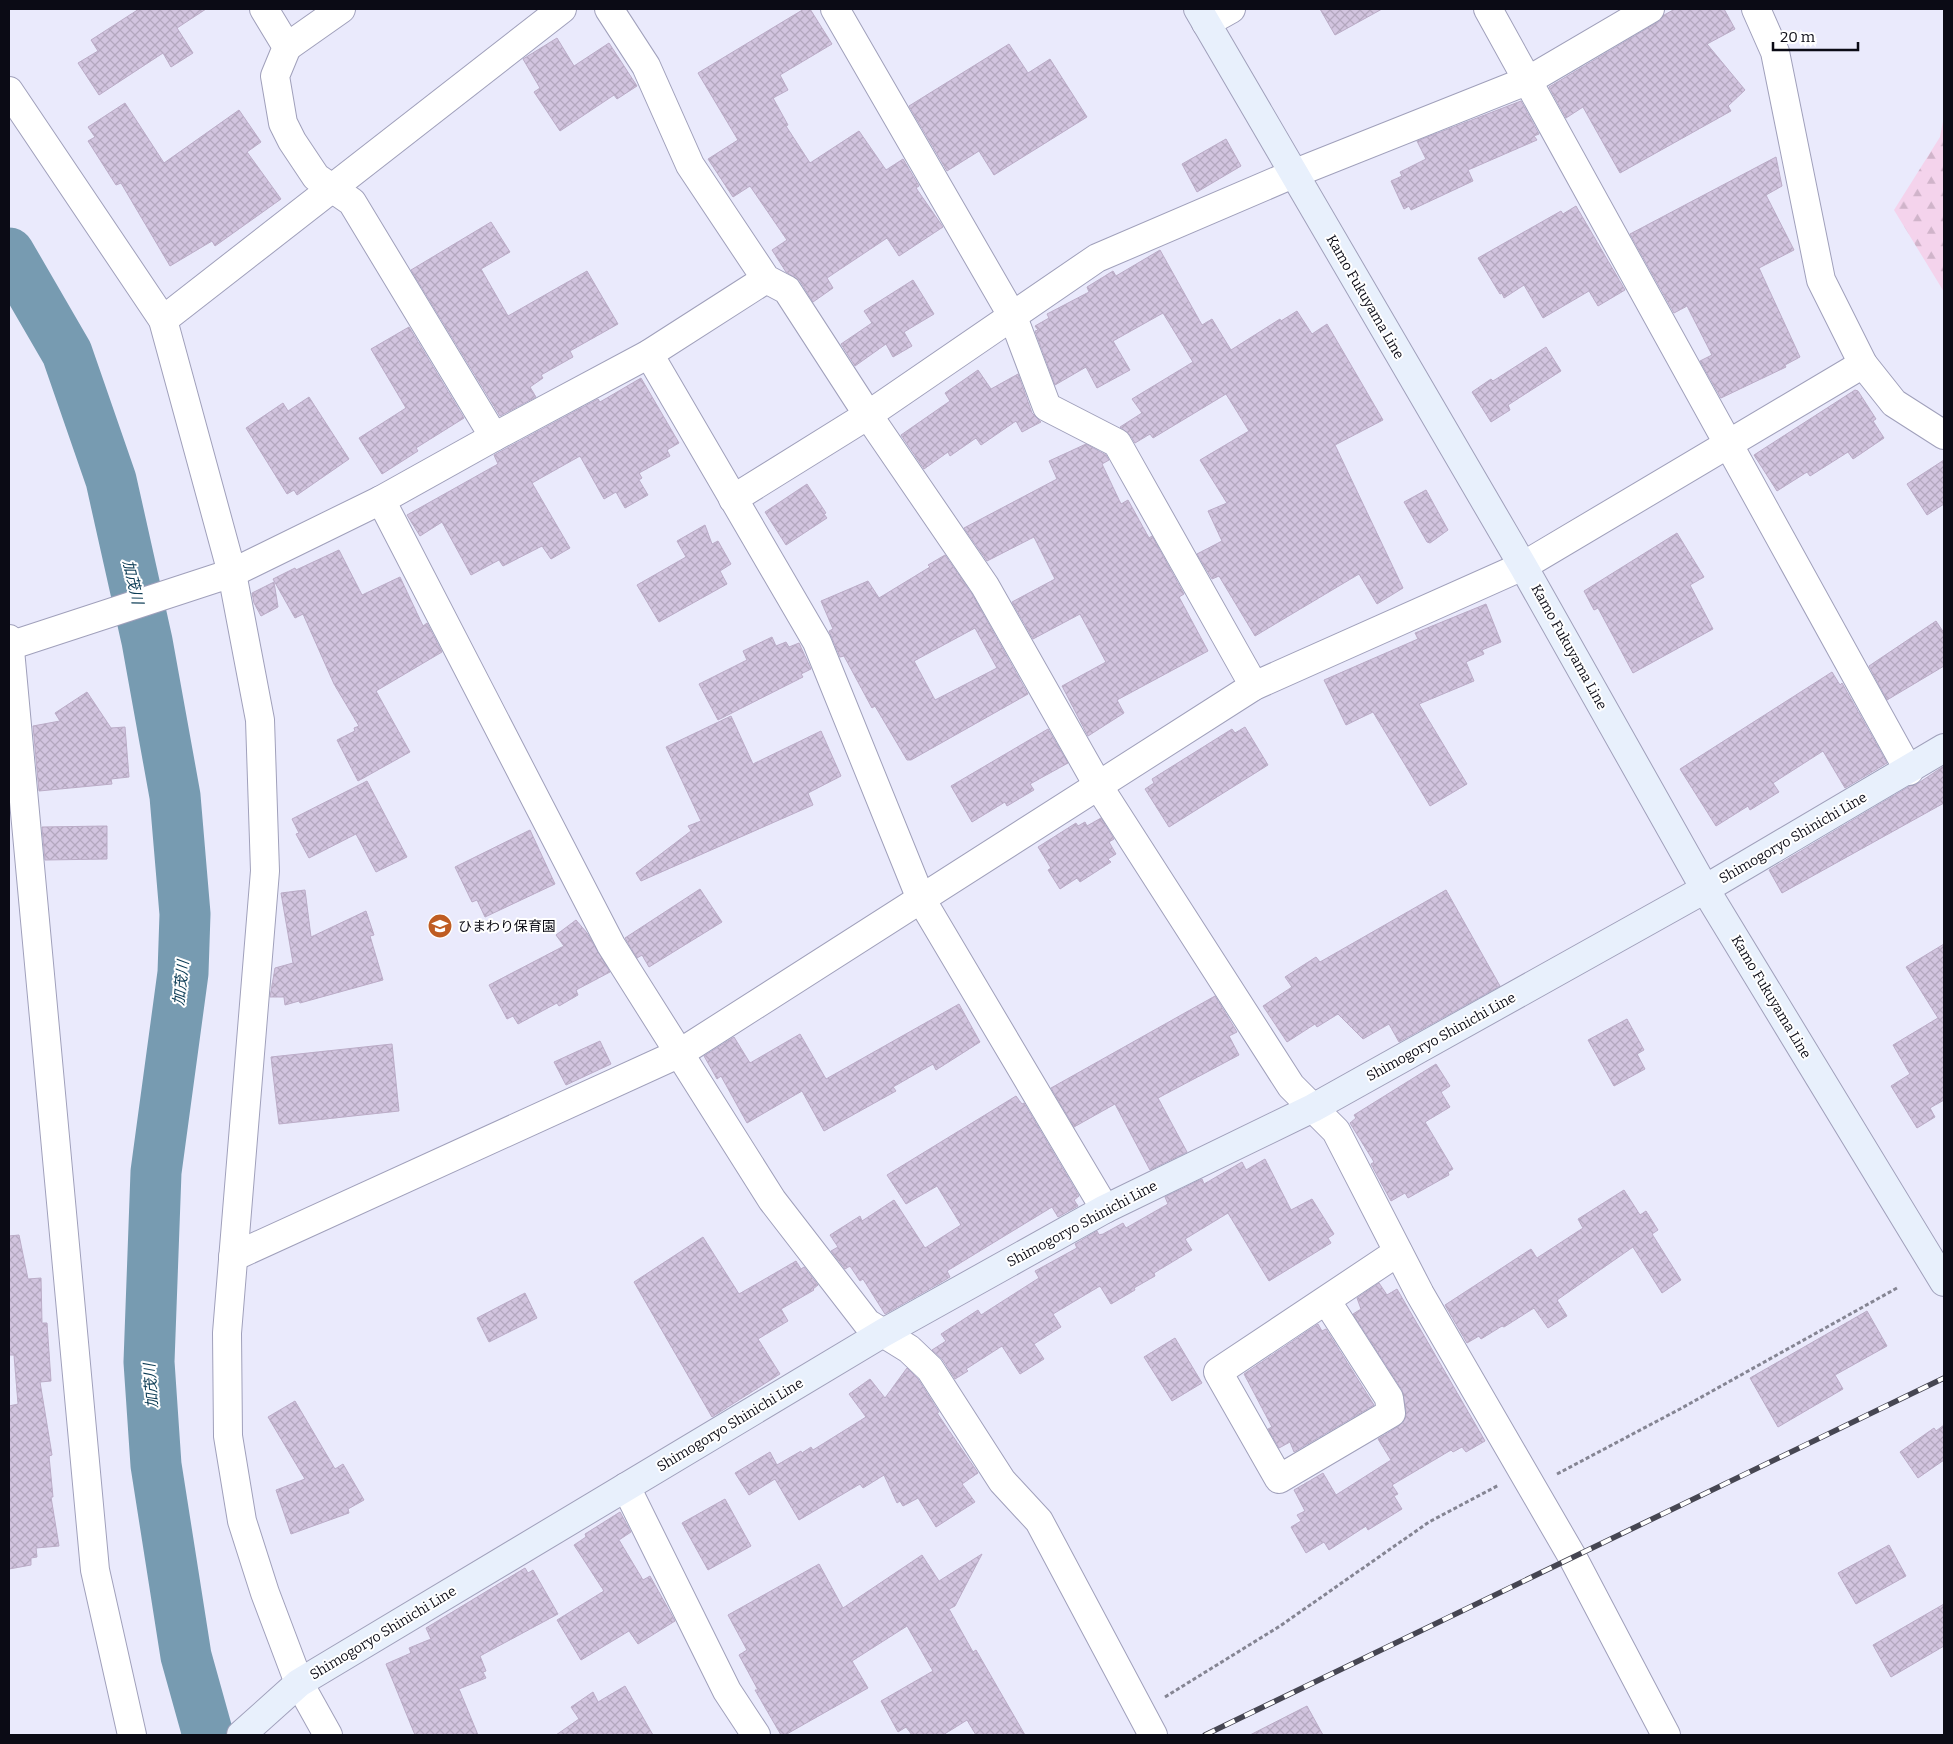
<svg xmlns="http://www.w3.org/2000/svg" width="1953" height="1744" font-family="Bitter,'Noto Sans JP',serif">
	<defs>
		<pattern id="forest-firs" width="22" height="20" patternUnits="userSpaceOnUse" patternTransform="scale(1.25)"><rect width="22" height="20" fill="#f4d3ec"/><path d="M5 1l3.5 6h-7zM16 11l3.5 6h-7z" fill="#d0b4ca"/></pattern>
		<pattern id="building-cross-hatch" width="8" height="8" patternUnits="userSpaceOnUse" patternTransform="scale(1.25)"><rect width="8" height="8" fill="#d2c4df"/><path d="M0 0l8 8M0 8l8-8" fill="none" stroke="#b3a7be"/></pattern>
	</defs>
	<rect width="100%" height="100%" fill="#eaeafc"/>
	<path fill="url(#forest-firs)" d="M 1944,116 L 1944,292 L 1894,210 L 1940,137 Z"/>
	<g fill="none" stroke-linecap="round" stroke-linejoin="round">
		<path stroke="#779bb1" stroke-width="51" d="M 9,253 L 67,353 L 111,480 L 147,641 L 175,796 L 185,914 L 183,973 L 156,1172 L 149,1362 L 156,1465 L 186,1656 L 208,1735"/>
	</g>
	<g fill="url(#building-cross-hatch)" stroke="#bbacc7" fill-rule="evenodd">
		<path d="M 139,9 L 206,9 L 177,28 L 193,53 L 171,67 L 163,53 L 99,95 L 78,63 L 98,51 L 91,40 Z"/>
		<path d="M 804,9 L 810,9 L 832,44 L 780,75 L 788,90 L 773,98 L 788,125 L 786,126 L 810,163 L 859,131 L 886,170 L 903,159 L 919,186 L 916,188 L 943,227 L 899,256 L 887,238 L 827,278 L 833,288 L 813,302 L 800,281 L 786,272 L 772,250 L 787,240 L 750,186 L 733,197 L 708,159 L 738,140 L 698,73 Z"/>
		<path d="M 1320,9 L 1382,9 L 1335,35 Z"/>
		<path d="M 1675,9 L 1724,9 L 1735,29 L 1707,44 L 1745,90 L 1728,106 L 1731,111 L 1620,173 L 1583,107 L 1566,118 L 1549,87 L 1658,22 L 1664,15 Z"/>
		<path d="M 557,38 L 574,66 L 609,43 L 637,86 L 617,99 L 614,95 L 560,131 L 534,92 L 540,88 L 523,59 Z"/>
		<path d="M 1009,44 L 1028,73 L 1050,59 L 1087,117 L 994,175 L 979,151 L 947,171 L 909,106 Z"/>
		<path d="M 1521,101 L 1539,134 L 1534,136 L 1537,140 L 1468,170 L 1473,181 L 1411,210 L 1409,206 L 1404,209 L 1391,181 L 1402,176 L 1400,172 L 1426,159 L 1417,141 Z"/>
		<path d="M 125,103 L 164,163 L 239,110 L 261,142 L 247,152 L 281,199 L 215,246 L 212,241 L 170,266 L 121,183 L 116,185 L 88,141 L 95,137 L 88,127 Z"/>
		<path d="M 1226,139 L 1241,166 L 1197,192 L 1182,164 Z"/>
		<path d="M 1776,157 L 1782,186 L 1766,195 L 1794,250 L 1759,268 L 1800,357 L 1785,365 L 1786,367 L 1721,398 L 1700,361 L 1712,355 L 1687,306 L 1674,313 L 1630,234 Z"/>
		<path d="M 1576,206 L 1625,290 L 1598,306 L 1589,291 L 1543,318 L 1524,285 L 1504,298 L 1502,293 L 1500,294 L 1478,258 L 1561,211 L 1563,214 Z"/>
		<path d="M 491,222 L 510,252 L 481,269 L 508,316 L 587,271 L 618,324 L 570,351 L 573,357 L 541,375 L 543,378 L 530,387 L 536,397 L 500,416 L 411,270 Z"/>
		<path d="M 1160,250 L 1202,325 L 1212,319 L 1231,350 L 1280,319 L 1281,321 L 1297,311 L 1312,334 L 1327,324 L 1383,420 L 1335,445 L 1403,588 L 1377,604 L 1359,574 L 1255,636 L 1219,576 L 1212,579 L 1197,554 L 1222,541 L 1208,511 L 1227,503 L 1200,460 L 1249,431 L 1226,394 L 1153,438 L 1150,434 L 1135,443 L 1130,435 L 1120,427 L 1142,413 L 1132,399 L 1193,362 L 1163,313 L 1113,341 L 1130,370 L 1097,388 L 1086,367 L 1055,385 L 1035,331 L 1038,330 L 1035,326 L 1049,318 L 1047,314 L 1089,292 L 1087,287 L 1113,271 L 1116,276 Z"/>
		<path d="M 913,280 L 934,314 L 904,332 L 912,346 L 893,357 L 886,344 L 855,366 L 841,344 L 872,323 L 864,311 Z"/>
		<path d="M 409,327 L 464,418 L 416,448 L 418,451 L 382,474 L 359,438 L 406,408 L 371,349 Z"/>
		<path d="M 1546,347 L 1561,371 L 1508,405 L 1510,410 L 1491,422 L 1472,392 L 1491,379 L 1493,381 Z"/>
		<path d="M 978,370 L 991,389 L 1018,374 L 1032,413 L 1041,422 L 1022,432 L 1016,421 L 981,445 L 976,438 L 950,456 L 948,452 L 924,469 L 901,435 L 950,401 L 945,393 Z"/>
		<path d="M 641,378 L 679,443 L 667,450 L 670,456 L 639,473 L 642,478 L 639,480 L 648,495 L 625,508 L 616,492 L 604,499 L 580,456 L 532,483 L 570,548 L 551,559 L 542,546 L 503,566 L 499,560 L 471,575 L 442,522 L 420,536 L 407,515 L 498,464 L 494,455 L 598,399 L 600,402 Z"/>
		<path d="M 1855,390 L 1858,391 L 1876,419 L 1873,421 L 1884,438 L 1853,459 L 1848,452 L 1810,476 L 1807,472 L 1777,491 L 1754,455 Z"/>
		<path d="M 309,397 L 349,459 L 297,495 L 294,490 L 287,494 L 246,428 L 283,403 L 288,411 Z"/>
		<path d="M 1086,444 L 1106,455 L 1109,460 L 1102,464 L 1121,504 L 1128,500 L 1149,538 L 1152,536 L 1184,594 L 1179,597 L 1208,651 L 1117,700 L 1124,713 L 1088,736 L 1062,686 L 1106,662 L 1080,614 L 1033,639 L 1012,602 L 1055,579 L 1034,537 L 987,561 L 964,528 L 1057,479 L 1049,461 Z"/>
		<path d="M 1944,460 L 1944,504 L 1927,515 L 1907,484 Z"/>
		<path d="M 807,484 L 826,513 L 824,514 L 827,518 L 786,545 L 765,512 Z"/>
		<path d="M 1426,490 L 1448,530 L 1430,543 L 1427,542 L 1404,502 Z"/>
		<path d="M 705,525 L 712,544 L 718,541 L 731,564 L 720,571 L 727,584 L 659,622 L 637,585 L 686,557 L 677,541 Z"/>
		<path d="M 1677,533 L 1704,577 L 1690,585 L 1713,629 L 1633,673 L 1598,608 L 1594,610 L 1584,591 Z"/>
		<path d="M 339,550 L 362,595 L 400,577 L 423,626 L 427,623 L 442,652 L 376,691 L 410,752 L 358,781 L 337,740 L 355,731 L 354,728 L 359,726 L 334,684 L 303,614 L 295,618 L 273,579 L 295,568 L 296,570 Z"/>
		<path d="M 945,555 L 972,594 L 1028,694 L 911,760 L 907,760 L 875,706 L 872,708 L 844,656 L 840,657 L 829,631 L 833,629 L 821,601 L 868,581 L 879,598 L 930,567 L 928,565 ZM 975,628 L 997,668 L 935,700 L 914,661 Z"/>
		<path d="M 274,582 L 278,607 L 261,616 L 254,603 L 252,593 Z"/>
		<path d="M 1486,604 L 1501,642 L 1482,650 L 1484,654 L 1466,662 L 1474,681 L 1419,704 L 1467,784 L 1430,806 L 1373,712 L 1346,725 L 1324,680 L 1418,639 L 1415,633 Z"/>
		<path d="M 1936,621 L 1944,633 L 1944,666 L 1887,700 L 1869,666 Z"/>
		<path d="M 772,637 L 776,646 L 786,642 L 789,647 L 799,643 L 811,669 L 801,674 L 803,677 L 718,720 L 699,684 L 747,660 L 743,651 Z"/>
		<path d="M 1832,672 L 1840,685 L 1842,683 L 1887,763 L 1845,788 L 1823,751 L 1773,783 L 1779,792 L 1750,810 L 1748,806 L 1716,826 L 1680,769 Z"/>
		<path d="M 87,692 L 111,728 L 125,727 L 129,777 L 111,779 L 112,784 L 39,791 L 33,726 L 60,721 L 55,713 Z"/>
		<path d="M 731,716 L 753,764 L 821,731 L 841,776 L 808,793 L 813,805 L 641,881 L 636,873 L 691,831 L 688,826 L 701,821 L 666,747 Z"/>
		<path d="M 1245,727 L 1268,765 L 1169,827 L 1145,789 L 1154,783 L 1152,779 L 1232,729 L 1235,733 Z"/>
		<path d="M 1048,729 L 1068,763 L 1030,784 L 1034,790 L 1007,806 L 1005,802 L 972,822 L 951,786 Z"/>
		<path d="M 1944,766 L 1944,803 L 1782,893 L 1769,870 L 1910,786 L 1917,784 Z"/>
		<path d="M 367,781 L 407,857 L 376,872 L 356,834 L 309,858 L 296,834 L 299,833 L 292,819 Z"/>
		<path d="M 1101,818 L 1114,839 L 1109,842 L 1116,854 L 1108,859 L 1111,862 L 1080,882 L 1077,878 L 1060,889 L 1048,870 L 1051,868 L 1038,847 L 1076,823 L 1078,826 L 1085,822 L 1087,826 Z"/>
		<path d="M 107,826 L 107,859 L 45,860 L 42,827 Z"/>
		<path d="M 530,830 L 555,884 L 485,917 L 477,900 L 472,902 L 455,867 Z"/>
		<path d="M 700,889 L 722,922 L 649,967 L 642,955 L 637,958 L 625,938 Z"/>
		<path d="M 305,890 L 311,937 L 366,911 L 374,935 L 370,936 L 383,980 L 300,1003 L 299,1001 L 285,1005 L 284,997 L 270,997 L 275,968 L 293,963 L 281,893 Z"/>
		<path d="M 1446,890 L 1500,986 L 1399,1042 L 1389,1024 L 1363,1039 L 1338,1014 L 1317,1027 L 1315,1024 L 1287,1042 L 1263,1006 L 1292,987 L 1285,977 L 1316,957 L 1320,962 Z"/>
		<path d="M 576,920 L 587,933 L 610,972 L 576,990 L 578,995 L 559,1006 L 557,1003 L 518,1024 L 513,1016 L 507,1019 L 489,985 L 564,946 L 556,935 Z"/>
		<path d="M 1944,944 L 1944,1100 L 1930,1108 L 1935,1117 L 1917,1128 L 1891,1086 L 1910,1074 L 1893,1045 L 1938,1018 L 1906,967 Z"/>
		<path d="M 1215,996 L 1237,1032 L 1229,1036 L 1239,1055 L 1158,1098 L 1187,1152 L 1150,1170 L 1115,1104 L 1074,1127 L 1051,1088 Z"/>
		<path d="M 959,1004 L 980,1042 L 936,1070 L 933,1064 L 893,1087 L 896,1091 L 824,1131 L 802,1091 L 747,1123 L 721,1076 L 717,1079 L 704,1056 L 734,1037 L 750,1063 L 800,1034 L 826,1079 Z"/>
		<path d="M 1627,1019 L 1644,1050 L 1637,1054 L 1645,1069 L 1614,1086 L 1588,1040 Z"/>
		<path d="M 600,1041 L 611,1064 L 566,1085 L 554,1062 Z"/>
		<path d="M 392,1044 L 399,1111 L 279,1124 L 271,1057 Z"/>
		<path d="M 1436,1064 L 1450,1086 L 1441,1092 L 1450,1107 L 1425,1122 L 1453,1169 L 1448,1172 L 1449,1175 L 1408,1198 L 1405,1193 L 1391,1201 L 1371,1164 L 1374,1162 L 1350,1123 L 1356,1118 L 1354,1115 Z"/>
		<path d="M 1016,1096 L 1022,1104 L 1024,1103 L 1079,1196 L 1074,1200 L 1078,1206 L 1058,1217 L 1052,1207 L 947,1271 L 950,1277 L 940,1283 L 885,1314 L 863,1279 L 860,1281 L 850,1266 L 845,1269 L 831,1251 L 838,1247 L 830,1235 L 860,1216 L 862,1221 L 894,1200 L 925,1248 L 961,1225 L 937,1186 L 906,1204 L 887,1175 Z"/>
		<path d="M 1265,1159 L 1291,1210 L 1312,1199 L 1334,1234 L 1328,1238 L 1331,1243 L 1269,1281 L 1228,1213 L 1185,1239 L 1192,1250 L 1154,1273 L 1155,1276 L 1134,1288 L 1135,1290 L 1111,1304 L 1100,1286 L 1053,1314 L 1061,1327 L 1034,1344 L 1044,1359 L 1020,1374 L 1002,1346 L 966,1369 L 968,1371 L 955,1379 L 943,1360 L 932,1350 L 946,1341 L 941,1334 L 978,1310 L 981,1315 L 1039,1278 L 1035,1271 L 1077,1248 L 1075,1244 L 1097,1231 L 1099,1235 L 1103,1234 L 1123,1223 L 1126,1228 L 1168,1204 L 1165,1197 L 1202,1179 L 1204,1184 L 1242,1162 L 1246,1170 Z"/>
		<path d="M 1624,1190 L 1640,1215 L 1646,1211 L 1658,1230 L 1652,1234 L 1681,1280 L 1662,1293 L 1633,1247 L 1557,1300 L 1567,1316 L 1548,1328 L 1534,1308 L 1504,1327 L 1502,1326 L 1481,1339 L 1479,1336 L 1467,1343 L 1445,1305 L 1531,1249 L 1537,1258 L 1583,1228 L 1578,1219 Z"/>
		<path d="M 19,1235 L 28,1279 L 41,1278 L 42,1323 L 47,1323 L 51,1381 L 40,1382 L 52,1455 L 49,1456 L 53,1497 L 51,1497 L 59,1546 L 36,1548 L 37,1557 L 31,1558 L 31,1565 L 9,1569 L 9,1406 L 18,1404 L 14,1355 L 9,1355 L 9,1236 Z"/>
		<path d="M 703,1237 L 739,1294 L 796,1261 L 801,1269 L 804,1267 L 818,1285 L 813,1289 L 814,1290 L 781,1309 L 788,1321 L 758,1339 L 780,1374 L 712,1417 L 634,1282 Z"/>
		<path d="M 1379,1283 L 1387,1295 L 1397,1289 L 1485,1441 L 1466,1452 L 1462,1447 L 1453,1452 L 1451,1450 L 1392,1485 L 1398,1494 L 1394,1496 L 1402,1509 L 1368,1530 L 1366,1526 L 1329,1550 L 1324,1542 L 1306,1553 L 1291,1527 L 1301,1521 L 1297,1515 L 1305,1511 L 1294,1490 L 1323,1473 L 1336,1495 L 1391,1460 L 1378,1439 L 1399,1426 L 1405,1419 L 1406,1411 L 1402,1390 L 1353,1314 L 1361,1309 L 1357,1298 Z"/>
		<path d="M 525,1293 L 537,1318 L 489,1342 L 477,1318 Z"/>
		<path d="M 1867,1311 L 1887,1346 L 1835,1375 L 1843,1389 L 1778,1427 L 1750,1378 Z"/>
		<path d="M 1318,1324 L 1322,1331 L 1326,1329 L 1374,1405 L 1294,1452 L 1290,1442 L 1279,1448 L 1268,1429 L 1272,1427 L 1244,1374 Z"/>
		<path d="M 1175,1338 L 1202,1383 L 1172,1401 L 1144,1357 Z"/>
		<path d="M 907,1368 L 918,1379 L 939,1412 L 937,1413 L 978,1473 L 962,1484 L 975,1502 L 936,1527 L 918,1498 L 903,1506 L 900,1501 L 897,1503 L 884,1475 L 863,1488 L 860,1484 L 799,1520 L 775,1479 L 749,1495 L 735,1473 L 770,1452 L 777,1465 L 801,1451 L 802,1453 L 811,1447 L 813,1450 L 866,1417 L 849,1394 L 870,1379 L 885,1398 Z"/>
		<path d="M 295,1401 L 335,1469 L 343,1464 L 364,1500 L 348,1509 L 349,1513 L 291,1534 L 276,1490 L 305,1479 L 268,1417 Z"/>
		<path d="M 1944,1425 L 1944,1460 L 1918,1478 L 1900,1452 L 1934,1428 L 1936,1431 Z"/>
		<path d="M 725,1499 L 751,1546 L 708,1570 L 682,1523 Z"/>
		<path d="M 620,1512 L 631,1532 L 619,1540 L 643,1580 L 650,1576 L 675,1621 L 638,1644 L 629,1631 L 581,1660 L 557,1620 L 604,1591 L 574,1545 L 586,1537 L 585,1534 Z"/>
		<path d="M 1889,1545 L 1906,1576 L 1856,1604 L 1838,1573 Z"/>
		<path d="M 982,1554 L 955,1606 L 949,1609 L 973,1652 L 976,1650 L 1025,1735 L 976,1735 L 967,1720 L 943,1735 L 912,1735 L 906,1727 L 898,1732 L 881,1701 L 933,1671 L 907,1626 L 852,1661 L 868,1688 L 785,1735 L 781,1735 L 755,1690 L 758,1690 L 739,1655 L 747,1650 L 728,1615 L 819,1564 L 843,1608 L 922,1555 L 939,1581 Z"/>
		<path d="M 525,1568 L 528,1573 L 533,1570 L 558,1614 L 480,1656 L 486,1671 L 483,1672 L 486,1678 L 459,1689 L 478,1735 L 415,1735 L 386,1664 L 411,1653 L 409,1648 L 431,1639 L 426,1628 Z"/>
		<path d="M 1944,1604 L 1944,1646 L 1891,1677 L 1873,1645 Z"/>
		<path d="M 625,1686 L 653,1735 L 556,1735 L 579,1719 L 571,1707 L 593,1692 L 598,1702 Z"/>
		<path d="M 1307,1706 L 1323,1735 L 1250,1735 Z"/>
	</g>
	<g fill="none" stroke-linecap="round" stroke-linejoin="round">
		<defs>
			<g id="minor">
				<path d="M 264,9 L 287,47 L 275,76 L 283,123 L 292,141 L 316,177 L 352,202 L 494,437"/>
				<path d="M 609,9 L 646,66 L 690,165 L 766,279 L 787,290 L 868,415 L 985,586 L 1099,787 L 1291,1086 L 1336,1131 L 1420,1294 L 1573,1558 L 1666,1735"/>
				<path d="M 835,9 L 1013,317 L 1047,407 L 1117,443 L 1254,686"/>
				<path d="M 1488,9 L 1909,771"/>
				<path d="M 1756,9 L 1775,52 L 1821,280 L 1863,364 L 1894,403 L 1944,435"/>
				<path d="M 1206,23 L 1231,9"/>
				<path d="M 287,47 L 341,9"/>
				<path d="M 9,91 L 163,320 L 232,573 L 260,720 L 265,871 L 227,1333 L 228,1436 L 242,1521 L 265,1593 L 299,1683 L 328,1735"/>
				<path d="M 163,320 L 562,9"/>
				<path d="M 649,354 L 817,642 L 921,899 L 1105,1209"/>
				<path d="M 733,499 L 868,415 L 1097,258 L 1293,174 L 1529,80 L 1650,9"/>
				<path d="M 381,500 L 611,945 L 772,1200 L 867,1323 L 909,1349 L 930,1369 L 1002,1481 L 1039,1521 L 1153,1735"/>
				<path d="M 9,639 L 95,1570 L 132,1735"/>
				<path d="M 9,646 L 232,573 L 381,500 L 494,437 L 649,354 L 766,279"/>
				<path d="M 233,1257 L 680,1053 L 1254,686 L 1523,566 L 1863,364"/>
				<path d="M 1326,1300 L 1389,1398 L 1391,1413 L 1279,1479 L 1218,1372 L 1398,1252"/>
				<path d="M 626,1487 L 727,1691 L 756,1735"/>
			</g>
			<g id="secondary">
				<path d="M 1198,9 L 1523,566 L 1705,889 L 1944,1282"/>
				<path d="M 241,1735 L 299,1683 L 883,1333 L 1105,1209 L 1313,1108 L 1705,889 L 1944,748"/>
			</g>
		</defs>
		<use href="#minor" stroke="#a0a0bb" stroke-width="30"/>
		<use href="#secondary" stroke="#a0a0bb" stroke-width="30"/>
		<g stroke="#858593" stroke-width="3" stroke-dasharray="4 2.5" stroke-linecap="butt">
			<path d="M 1557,1474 L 1680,1409 L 1897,1288"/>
			<path d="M 1165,1697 L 1280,1626 L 1429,1522 L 1499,1485"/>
		</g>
		<use href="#minor" stroke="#fff" stroke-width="28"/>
		<use href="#secondary" stroke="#e8f0fc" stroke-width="28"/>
		<defs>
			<path id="rail" d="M 1205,1735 L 1944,1378"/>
		</defs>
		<use href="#rail" stroke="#464652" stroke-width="5.5"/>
		<use href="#rail" stroke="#fff" stroke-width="4" stroke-dasharray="11" stroke-linecap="butt"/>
	</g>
	<defs>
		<symbol id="school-disc" viewBox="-11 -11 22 22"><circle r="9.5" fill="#bf5c22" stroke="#fff"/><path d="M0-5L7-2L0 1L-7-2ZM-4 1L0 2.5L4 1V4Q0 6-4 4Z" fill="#fff"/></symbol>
	</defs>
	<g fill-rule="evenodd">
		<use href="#school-disc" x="426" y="912" width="28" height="28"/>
	</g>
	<g text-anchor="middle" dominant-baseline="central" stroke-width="4" stroke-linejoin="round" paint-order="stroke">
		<g font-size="14" fill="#0b0b15" stroke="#fff">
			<text transform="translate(1365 297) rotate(60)">Kamo Fukuyama Line</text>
			<text transform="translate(1569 647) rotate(61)">Kamo Fukuyama Line</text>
			<text transform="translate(1793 838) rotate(-30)">Shimogoryo Shinichi Line</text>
			<text transform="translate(1771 997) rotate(59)">Kamo Fukuyama Line</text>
			<text transform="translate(1441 1037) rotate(-29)">Shimogoryo Shinichi Line</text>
			<text transform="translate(1082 1224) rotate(-28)">Shimogoryo Shinichi Line</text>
			<text transform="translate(730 1425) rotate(-31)">Shimogoryo Shinichi Line</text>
			<text transform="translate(383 1633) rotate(-31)">Shimogoryo Shinichi Line</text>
		</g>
		<g font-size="14" fill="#0b0b15" stroke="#fff" text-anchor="start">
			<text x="458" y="926">ひまわり保育園</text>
		</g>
		<g font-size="15" font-style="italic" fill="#0c3c55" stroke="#fff">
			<text transform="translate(133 582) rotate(77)">加茂川</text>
			<text transform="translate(181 983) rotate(-84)">加茂川</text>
			<text transform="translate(151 1386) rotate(-94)">加茂川</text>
		</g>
	</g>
	<rect width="1953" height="1744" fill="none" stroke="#0b0b15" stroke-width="20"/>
	<path d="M1773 42v8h85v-8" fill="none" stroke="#0b0b15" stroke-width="2.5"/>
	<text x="1780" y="42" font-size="15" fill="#0b0b15" stroke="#ffffff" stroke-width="4" paint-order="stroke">20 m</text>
</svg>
